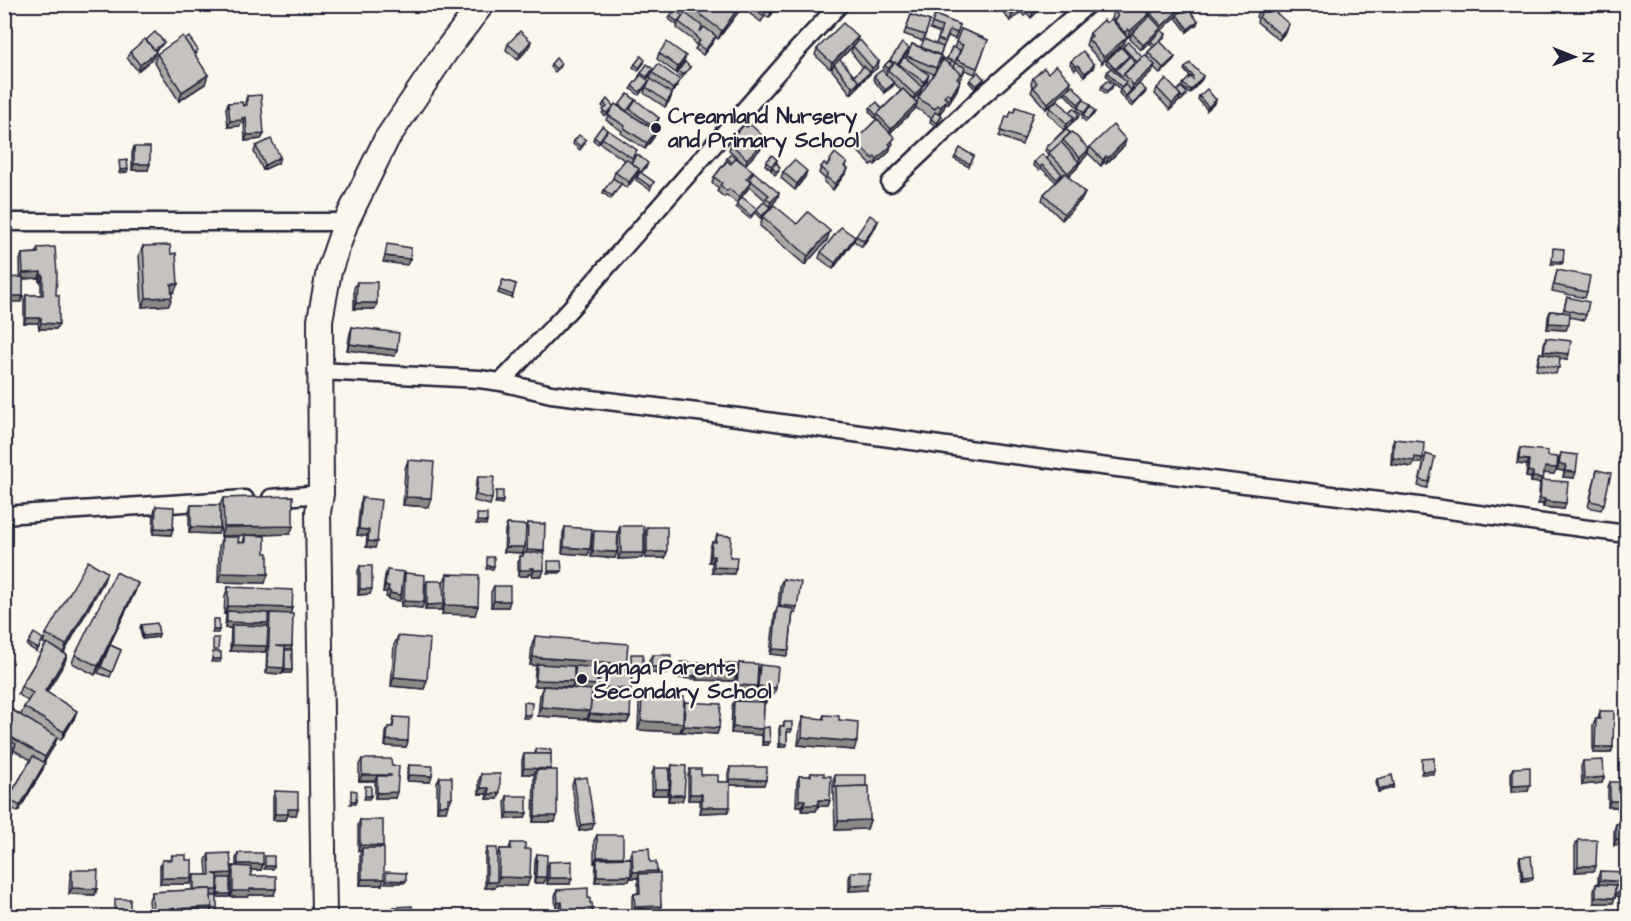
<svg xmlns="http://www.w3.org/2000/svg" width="1631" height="921" font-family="'Architects Daughter',sans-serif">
	<rect width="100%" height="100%" fill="#fbf7ec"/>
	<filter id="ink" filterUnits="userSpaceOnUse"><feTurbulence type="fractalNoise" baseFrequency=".0167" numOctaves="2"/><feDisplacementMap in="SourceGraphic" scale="12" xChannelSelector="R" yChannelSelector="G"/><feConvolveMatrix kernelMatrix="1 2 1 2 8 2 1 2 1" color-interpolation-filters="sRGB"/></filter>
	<g filter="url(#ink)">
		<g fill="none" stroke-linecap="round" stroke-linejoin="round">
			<defs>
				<g id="minor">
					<path d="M 890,183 L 980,98 L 1088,4"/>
					<path d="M 4,222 L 346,222"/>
					<path d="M 319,371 L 479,379 L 501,382 L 551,394 L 746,418 L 997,453 L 1419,506 L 1626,534"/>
					<path d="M 501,382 L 570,309 L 796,51 L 840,4"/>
					<path d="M 271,498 L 321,494"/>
					<path d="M 4,515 L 245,499"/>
				</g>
				<path id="secondary" d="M 324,916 L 318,512 L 321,494 L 320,320 L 329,271 L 346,222 L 386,140 L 446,51 L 482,4"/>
			</defs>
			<use href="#minor" stroke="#22223b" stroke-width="21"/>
			<use href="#secondary" stroke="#22223b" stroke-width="28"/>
			<use href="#minor" stroke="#fbf7ec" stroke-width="16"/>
			<use href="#secondary" stroke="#fbf7ec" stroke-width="24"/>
		</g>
		<g fill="#aaa7a5" stroke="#22223b" stroke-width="1.5" fill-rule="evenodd">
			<path d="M 677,4 L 742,4 L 740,10 L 718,39 L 715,37 L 713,42 L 703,55 L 695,49 L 697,46 L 694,43 L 694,41 L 677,28 L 678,23 L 677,25 L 669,19 L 670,16 L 682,18 L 685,14 L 676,8 Z"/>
			<path d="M 779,4 L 769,18 L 765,16 L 761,22 L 745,10 L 747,5 Z"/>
			<path d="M 932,4 L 946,4 L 940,12 Z"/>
			<path d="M 998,4 L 1041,4 L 1039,10 L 1031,18 L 1027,13 L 1024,16 L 1021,12 L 1010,21 L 998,6 Z"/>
			<path d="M 1117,4 L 1159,4 L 1148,14 L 1147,19 L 1151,14 L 1181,12 L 1197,24 L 1187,32 L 1176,18 L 1177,16 L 1160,31 L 1166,34 L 1165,37 L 1160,42 L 1175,57 L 1172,62 L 1160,74 L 1154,67 L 1152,71 L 1131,91 L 1125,99 L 1119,93 L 1120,90 L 1106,75 L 1111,68 L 1106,63 L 1107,60 L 1122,49 L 1123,47 L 1142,57 L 1146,56 L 1148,52 L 1153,47 L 1150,44 L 1151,41 L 1141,50 L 1130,39 L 1131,34 L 1128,37 L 1126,35 L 1124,43 L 1102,63 L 1086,45 L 1090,33 L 1106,23 L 1113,22 L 1114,20 L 1112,17 L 1115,6 Z"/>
			<path d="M 1258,4 L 1273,4 L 1270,8 L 1287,30 L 1279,40 L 1257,22 L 1258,19 L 1256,17 L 1258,11 L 1261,7 Z"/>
			<path d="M 911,15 L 930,21 L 923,41 L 904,34 Z"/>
			<path d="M 935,15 L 960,25 L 955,39 L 948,36 L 940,55 L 941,56 L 934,74 L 939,67 L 942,58 L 946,60 L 952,47 L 954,48 L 961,29 L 988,40 L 975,74 L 965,70 L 961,78 L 960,78 L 957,90 L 948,104 L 945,103 L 944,108 L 939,114 L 942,116 L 936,126 L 930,122 L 931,118 L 916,108 L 890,133 L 893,144 L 891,145 L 889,152 L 875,165 L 873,163 L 871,165 L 853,146 L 855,141 L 876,120 L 876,116 L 875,118 L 869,111 L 870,108 L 882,109 L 901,90 L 894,83 L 893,86 L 884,93 L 873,79 L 874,76 L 886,74 L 887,72 L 883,68 L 885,65 L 890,60 L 908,51 L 898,65 L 904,57 L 906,58 L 912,44 L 921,47 L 936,44 L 940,33 L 930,29 ZM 921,69 L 934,74 L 918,98 L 917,103 L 914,99 L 920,93 L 921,88 L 927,81 Z"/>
			<path d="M 858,37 L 856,43 L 837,62 L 854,76 L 863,67 L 851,52 L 853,46 L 879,62 L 877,68 L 869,74 L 851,94 L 832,70 L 833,65 L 830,69 L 815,55 L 817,49 Z"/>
			<path d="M 146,40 L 164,42 L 162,45 L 155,51 L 153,58 L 138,71 L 127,58 L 130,52 Z"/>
			<path d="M 185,40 L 197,53 L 195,55 L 205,84 L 179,101 L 154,62 L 157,54 Z"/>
			<path d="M 531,41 L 529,47 L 518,60 L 506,50 L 508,44 Z"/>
			<path d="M 659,53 L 684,62 L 676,73 L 657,59 Z"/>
			<path d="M 1071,61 L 1093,68 L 1084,76 L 1077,68 L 1075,70 L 1070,64 Z"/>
			<path d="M 644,63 L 638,71 L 633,67 L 635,64 Z"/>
			<path d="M 551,64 L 560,67 L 555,72 L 550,67 Z"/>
			<path d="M 690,67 L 682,78 L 677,74 L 678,71 Z"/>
			<path d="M 1185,68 L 1203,76 L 1202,79 L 1190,93 L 1182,87 L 1183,84 L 1191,78 L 1184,70 Z"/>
			<path d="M 653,69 L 680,80 L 677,86 L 672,93 L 670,100 L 665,107 L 644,93 L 646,87 L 651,79 L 650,78 L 652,73 L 647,79 L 649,81 L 648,84 L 639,95 L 631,89 L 632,86 L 640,76 L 639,76 L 641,73 Z"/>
			<path d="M 1048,73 L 1069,88 L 1046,109 L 1031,92 L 1033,87 L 1031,84 L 1033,78 Z"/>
			<path d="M 984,79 L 983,82 L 975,89 L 969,82 L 970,80 Z"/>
			<path d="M 1113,85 L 1112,88 L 1106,94 L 1101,89 L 1102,86 Z"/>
			<path d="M 1157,88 L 1177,91 L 1186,96 L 1181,101 L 1180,100 L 1170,110 L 1155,94 Z"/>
			<path d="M 1066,91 L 1084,98 L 1083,101 L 1090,105 L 1089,108 L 1082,115 L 1077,110 L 1081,104 L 1077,107 L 1065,94 Z"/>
			<path d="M 1145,93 L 1132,107 L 1125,100 L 1126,97 Z"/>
			<path d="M 628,94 L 659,118 L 656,124 L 653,129 L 656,131 L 654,137 L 645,149 L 621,133 L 622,131 L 606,120 L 610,112 L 605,116 L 602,113 L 605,109 L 602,106 L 604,103 L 614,107 L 619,106 Z"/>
			<path d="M 247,96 L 264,134 L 261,139 L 245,141 L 244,123 L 241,123 L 240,126 L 228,127 L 226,108 L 228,103 L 245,105 L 245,102 Z"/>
			<path d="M 1199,96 L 1215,103 L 1207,110 L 1198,99 Z"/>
			<path d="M 1050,107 L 1079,115 L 1078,118 L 1073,122 L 1072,121 L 1066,129 L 1089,149 L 1090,147 L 1124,146 L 1106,164 L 1104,162 L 1101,166 L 1088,153 L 1087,155 L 1079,164 L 1077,168 L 1068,177 L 1085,193 L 1082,199 L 1062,220 L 1042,200 L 1044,194 L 1063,176 L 1062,175 L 1056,182 L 1041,168 L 1039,170 L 1033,165 L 1034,162 L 1047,159 L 1049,154 L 1045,151 L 1046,148 L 1064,130 L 1048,113 Z"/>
			<path d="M 1014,112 L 1033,113 L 1022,145 L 999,136 L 1009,117 Z"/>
			<path d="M 1095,112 L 1094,114 L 1086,122 L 1082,118 L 1083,115 Z"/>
			<path d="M 602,126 L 635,156 L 631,162 L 647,166 L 641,173 L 654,182 L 650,190 L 636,180 L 639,174 L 637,173 L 627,188 L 613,178 L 615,172 L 624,160 L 600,143 L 602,138 L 598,144 L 593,140 L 594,137 Z"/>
			<path d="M 747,127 L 766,139 L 764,145 L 745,165 L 729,150 L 733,137 Z"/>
			<path d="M 574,141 L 585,143 L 580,150 L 573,144 Z"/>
			<path d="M 256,146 L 278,163 L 263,170 L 254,152 Z"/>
			<path d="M 134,147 L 148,170 L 132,170 L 132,153 Z"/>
			<path d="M 974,156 L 969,167 L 954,159 L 955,157 Z"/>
			<path d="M 727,158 L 753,171 L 751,177 L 779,193 L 777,199 L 761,219 L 755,213 L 755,212 L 750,219 L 736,207 L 737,204 L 756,210 L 764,202 L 765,200 L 749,186 L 737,203 L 726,195 L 724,197 L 717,191 L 719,188 L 712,183 L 714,177 L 726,161 Z"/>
			<path d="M 777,160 L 776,163 L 779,171 L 775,175 L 771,170 L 772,167 L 770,169 L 765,165 L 766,162 Z"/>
			<path d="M 830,160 L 847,163 L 846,167 L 848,169 L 845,174 L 833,190 L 824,182 L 825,179 L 819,173 L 821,167 L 827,166 Z"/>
			<path d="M 783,172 L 805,177 L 795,190 L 781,178 Z"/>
			<path d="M 621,184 L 611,199 L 603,193 L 604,190 Z"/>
			<path d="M 763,217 L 797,224 L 827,240 L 805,265 L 760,226 Z"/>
			<path d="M 878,221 L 876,226 L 862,247 L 854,241 L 856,236 Z"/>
			<path d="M 855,237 L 852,243 L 833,269 L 819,258 L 821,252 Z"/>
			<path d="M 143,246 L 174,292 L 172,293 L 169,305 L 142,307 L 139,255 Z"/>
			<path d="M 38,248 L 56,295 L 56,329 L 39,329 L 38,323 L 24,323 L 24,301 L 26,295 L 41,295 L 41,281 L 39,281 L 39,278 L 23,279 L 23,296 L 21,302 L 20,260 L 22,254 L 36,253 Z"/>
			<path d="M 1557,270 L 1587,292 L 1585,298 L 1552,291 Z"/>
			<path d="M 503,280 L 516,284 L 512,298 L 498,293 Z"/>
			<path d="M 357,282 L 375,309 L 354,309 L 354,288 Z"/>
			<path d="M 1567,297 L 1586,315 L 1584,320 L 1569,317 L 1566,330 L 1547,329 L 1548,317 L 1550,311 L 1563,312 Z"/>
			<path d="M 352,327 L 397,350 L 395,356 L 347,350 L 350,333 Z"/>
			<path d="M 1546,338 L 1567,360 L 1560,359 L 1556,374 L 1536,370 L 1538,359 L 1540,353 L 1543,354 L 1544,344 Z"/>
			<path d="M 1394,439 L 1421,463 L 1414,463 L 1412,467 L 1391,464 L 1392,445 Z"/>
			<path d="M 1520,448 L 1548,456 L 1554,474 L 1544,473 L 1543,480 L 1564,509 L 1543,507 L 1543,504 L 1538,504 L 1540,483 L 1531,482 L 1531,478 L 1526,477 L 1527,465 L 1517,464 L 1518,454 Z"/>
			<path d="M 1561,453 L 1574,478 L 1563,477 L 1564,471 L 1557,470 L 1559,458 Z"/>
			<path d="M 1426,454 L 1429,482 L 1427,488 L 1418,486 Z"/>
			<path d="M 408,460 L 428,507 L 403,505 L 405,469 Z"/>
			<path d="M 1597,470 L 1604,504 L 1601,510 L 1588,507 Z"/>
			<path d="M 478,477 L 492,499 L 490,505 L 474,501 L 476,483 Z"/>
			<path d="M 223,498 L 293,526 L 290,534 L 221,536 L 220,515 L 218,534 L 189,533 L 189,511 L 191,505 L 220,505 Z"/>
			<path d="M 362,498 L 375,548 L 366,547 L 367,536 L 357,535 L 360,504 Z"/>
			<path d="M 156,506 L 171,535 L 153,534 L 154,512 Z"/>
			<path d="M 528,523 L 544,551 L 542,576 L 532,576 L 532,574 L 528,574 L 528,576 L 518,576 L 518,562 L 520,556 L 522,556 L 523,553 L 504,552 L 505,530 L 507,524 L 526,529 Z"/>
			<path d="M 620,526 L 644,553 L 642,558 L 618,559 L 618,532 Z"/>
			<path d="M 565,527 L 590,549 L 588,555 L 562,553 L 563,533 Z"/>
			<path d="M 647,527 L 665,558 L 645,558 L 645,533 Z"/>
			<path d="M 594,531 L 615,558 L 591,557 L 592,537 Z"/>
			<path d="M 245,535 L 265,583 L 218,582 L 219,546 L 222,537 L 238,542 L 243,543 Z"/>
			<path d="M 717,535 L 730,557 L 734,574 L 712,573 L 712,562 L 709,562 L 710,548 L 712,542 L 715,542 Z"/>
			<path d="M 360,566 L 370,594 L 358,595 L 358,571 Z"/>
			<path d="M 387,570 L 401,595 L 399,601 L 388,599 L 388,597 L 386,597 L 387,592 L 383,592 L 385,576 Z"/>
			<path d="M 405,573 L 425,587 L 427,581 L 443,583 L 447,574 L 475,615 L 442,614 L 443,607 L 441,610 L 425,610 L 425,588 L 422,608 L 401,606 L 403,579 Z"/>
			<path d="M 783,579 L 795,613 L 793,612 L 789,650 L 787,656 L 770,654 L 775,613 L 778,607 L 780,585 Z"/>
			<path d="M 104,581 L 64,653 L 67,655 L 64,664 L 47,692 L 74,719 L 61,740 L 57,738 L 54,746 L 44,762 L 43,769 L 18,812 L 6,805 L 8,799 L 31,760 L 14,750 L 4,767 L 4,705 L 21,715 L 24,707 L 28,701 L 18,694 L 21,686 L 46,644 L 43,643 L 46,634 Z"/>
			<path d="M 138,583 L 135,592 L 95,675 L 72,663 L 75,655 Z"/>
			<path d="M 494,586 L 508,607 L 491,607 L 491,592 Z"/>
			<path d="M 228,587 L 292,608 L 290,614 L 292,646 L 291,650 L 292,670 L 291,673 L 284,673 L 284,669 L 282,674 L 266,673 L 267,646 L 265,652 L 230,651 L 231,628 L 225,628 L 226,614 L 224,614 L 225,596 Z"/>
			<path d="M 141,625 L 159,634 L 158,637 L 142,639 L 140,628 Z"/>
			<path d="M 398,636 L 427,680 L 424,689 L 391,686 L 394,645 Z"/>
			<path d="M 535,636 L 626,664 L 623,672 L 631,689 L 629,695 L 611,694 L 630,717 L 627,723 L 588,720 L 588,714 L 587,719 L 538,716 L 540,695 L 543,686 L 534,686 L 535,670 L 537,666 L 530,665 L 532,645 ZM 546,686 L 572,687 L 572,688 ZM 597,686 L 597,693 L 591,694 L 591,690 L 595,691 Z"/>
			<path d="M 43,639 L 37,652 L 27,646 L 28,643 Z"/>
			<path d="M 110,645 L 121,650 L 110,677 L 98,673 Z"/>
			<path d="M 652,655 L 666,674 L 656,674 L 656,673 L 649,673 L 649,660 Z"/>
			<path d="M 698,662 L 736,675 L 734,681 L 696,680 L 696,668 Z"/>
			<path d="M 739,663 L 757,684 L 758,671 L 760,665 L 774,694 L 756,692 L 757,686 L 755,692 L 735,691 L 737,669 Z"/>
			<path d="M 741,694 L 766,702 L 764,705 L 763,728 L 768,745 L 762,745 L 762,732 L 761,735 L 731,733 L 732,706 L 734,701 L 740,701 Z"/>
			<path d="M 642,695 L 684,705 L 685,702 L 719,728 L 717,734 L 682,732 L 682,727 L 680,732 L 638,730 L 639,704 Z"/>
			<path d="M 1600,711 L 1613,747 L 1611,753 L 1593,753 L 1593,725 L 1596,719 L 1598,719 Z"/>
			<path d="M 824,715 L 854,750 L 798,745 L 800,726 L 803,717 L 822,719 Z"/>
			<path d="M 394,717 L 408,741 L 406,747 L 385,746 L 386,733 L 388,727 L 392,727 Z"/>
			<path d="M 784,722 L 792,729 L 791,732 L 787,732 L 787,744 L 786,747 L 779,747 L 779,729 L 780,726 L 783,726 Z"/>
			<path d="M 536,749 L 550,770 L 555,822 L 533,822 L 534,774 L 522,774 L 522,760 L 524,754 L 535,754 Z"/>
			<path d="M 362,759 L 395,798 L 375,798 L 375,781 L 359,781 L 359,765 Z"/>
			<path d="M 1583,761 L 1604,777 L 1602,783 L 1582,785 L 1581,767 Z"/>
			<path d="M 409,765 L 430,782 L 407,781 L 407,771 Z"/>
			<path d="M 672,765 L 684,795 L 682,801 L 668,801 L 670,771 Z"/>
			<path d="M 730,767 L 764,785 L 730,785 L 728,812 L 700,813 L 700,800 L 688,800 L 688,775 L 690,769 L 701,775 L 718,782 L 728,782 L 728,773 Z"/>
			<path d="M 654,768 L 667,795 L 652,795 L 652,774 Z"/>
			<path d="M 1513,768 L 1530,785 L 1528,791 L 1511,792 L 1511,773 Z"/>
			<path d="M 811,773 L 824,776 L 830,800 L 828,806 L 818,806 L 816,811 L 802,811 L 802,806 L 796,806 L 797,782 L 799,776 L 810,776 Z"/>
			<path d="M 481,774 L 498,799 L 486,799 L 487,794 L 479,794 L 479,780 Z"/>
			<path d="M 835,775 L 866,786 L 870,820 L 867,829 L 835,830 L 834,795 L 834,793 L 833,793 L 833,781 Z"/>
			<path d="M 440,777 L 449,804 L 448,804 L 446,811 L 437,811 L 437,783 Z"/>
			<path d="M 574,779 L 592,829 L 579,831 L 572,785 Z"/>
			<path d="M 1377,779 L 1394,785 L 1393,788 L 1378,792 L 1376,782 Z"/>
			<path d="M 1610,782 L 1626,811 L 1618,811 L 1618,807 L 1608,807 L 1608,787 Z"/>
			<path d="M 275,791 L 296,815 L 288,815 L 286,820 L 273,820 L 273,797 Z"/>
			<path d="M 507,796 L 525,818 L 506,819 L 505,802 Z"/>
			<path d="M 360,820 L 383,848 L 382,885 L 360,885 L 360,854 L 361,851 L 358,851 L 358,825 Z"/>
			<path d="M 1616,824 L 1626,824 L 1614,845 L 1614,830 Z"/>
			<path d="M 597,835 L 623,857 L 622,858 L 630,858 L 630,855 L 632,849 L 650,862 L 657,871 L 656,873 L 661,906 L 659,912 L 645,913 L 645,916 L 614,916 L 616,911 L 632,910 L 632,899 L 634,894 L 638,893 L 638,878 L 631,878 L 631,873 L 629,881 L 595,882 L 596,863 L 594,863 L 594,841 Z"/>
			<path d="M 1578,840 L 1596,866 L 1594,871 L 1575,872 L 1575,846 Z"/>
			<path d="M 511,843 L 525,849 L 527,886 L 496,885 L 495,888 L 485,888 L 485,854 L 487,848 L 497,857 L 500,849 L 509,849 Z"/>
			<path d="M 238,853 L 263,864 L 261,870 L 251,870 L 251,876 L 274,895 L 249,895 L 248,897 L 231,897 L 231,875 L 230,878 L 230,894 L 229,897 L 217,897 L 217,891 L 216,896 L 217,916 L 150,916 L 149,900 L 152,892 L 192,890 L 192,880 L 194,875 L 207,875 L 206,860 L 209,854 L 232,870 L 233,866 L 236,866 L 236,859 Z"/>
			<path d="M 537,854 L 547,868 L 549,862 L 570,884 L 547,884 L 547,868 L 546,877 L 544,883 L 534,883 L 535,860 Z"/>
			<path d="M 172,855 L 186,860 L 190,884 L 160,884 L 160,866 L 162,860 L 170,860 Z"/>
			<path d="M 1520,857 L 1533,877 L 1532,880 L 1522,881 L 1519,860 Z"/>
			<path d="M 72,870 L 97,889 L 95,895 L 69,894 L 70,876 Z"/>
			<path d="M 1600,871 L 1624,887 L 1621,887 L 1620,896 L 1615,896 L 1613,903 L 1594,903 L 1594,890 L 1596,884 L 1598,884 L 1598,877 Z"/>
			<path d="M 851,872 L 870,890 L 849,891 L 849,878 Z"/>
			<path d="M 557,890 L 588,898 L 591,916 L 561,916 L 560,908 L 556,909 L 555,896 Z"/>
			<path d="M 394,907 L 413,916 L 392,916 L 392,913 Z"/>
		</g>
		<g fill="#8b8886" stroke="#22223b" stroke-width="1.5">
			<path d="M 741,4 L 742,4 L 740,10 L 718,39 L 722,31 Z"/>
			<path d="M 777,4 L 779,4 L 769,18 L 771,13 Z"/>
			<path d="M 943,4 L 946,4 L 940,12 L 942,6 Z"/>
			<path d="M 1041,4 L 1039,10 L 1031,18 L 1033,12 Z"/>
			<path d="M 1155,4 L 1159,4 L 1146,16 L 1148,10 Z"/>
			<path d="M 1023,6 L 1021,12 L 1010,21 L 1012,15 Z"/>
			<path d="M 1183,6 L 1181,12 L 1141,50 L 1143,45 Z"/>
			<path d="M 1149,14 L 1147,20 L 1128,37 L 1130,31 Z"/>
			<path d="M 1198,21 L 1197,24 L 1187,32 L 1188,29 Z"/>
			<path d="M 1289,24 L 1287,30 L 1279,40 L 1281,35 Z"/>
			<path d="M 716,36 L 713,42 L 703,55 L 705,50 Z"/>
			<path d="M 858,37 L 856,43 L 830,69 L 832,63 Z"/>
			<path d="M 1127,37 L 1124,43 L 1102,63 L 1104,57 Z"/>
			<path d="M 531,41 L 529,47 L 518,60 L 520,54 Z"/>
			<path d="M 156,52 L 153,58 L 138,71 L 140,65 Z"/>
			<path d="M 686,56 L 684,62 L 676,73 L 678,67 Z"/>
			<path d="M 1175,57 L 1172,62 L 1160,74 L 1163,68 Z"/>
			<path d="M 879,62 L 877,68 L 870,74 L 872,68 Z"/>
			<path d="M 1094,65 L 1093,68 L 1084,76 L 1085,73 Z"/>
			<path d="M 1155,65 L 1152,71 L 1131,91 L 1133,85 Z"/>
			<path d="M 870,72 L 869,75 L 858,85 L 857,88 L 851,94 L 853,88 Z"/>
			<path d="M 208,75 L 205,84 L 179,101 L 182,92 Z"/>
			<path d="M 929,75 L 927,81 L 921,88 L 924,82 Z"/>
			<path d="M 1203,76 L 1202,79 L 1190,93 L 1191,90 Z"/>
			<path d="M 984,79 L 983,82 L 975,89 L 976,86 Z"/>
			<path d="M 680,80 L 677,86 L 671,94 L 673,89 Z"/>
			<path d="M 960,81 L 957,90 L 948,104 L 951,96 Z"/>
			<path d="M 1071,82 L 1069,88 L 1046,109 L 1048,103 Z"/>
			<path d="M 894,83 L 893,86 L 884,93 L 885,90 Z"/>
			<path d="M 922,87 L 920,93 L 912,101 L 915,95 Z"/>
			<path d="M 1146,90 L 1145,93 L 1132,107 L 1133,104 Z"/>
			<path d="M 672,94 L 670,100 L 665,107 L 667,102 Z"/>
			<path d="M 1181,95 L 1179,101 L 1170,110 L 1172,104 Z"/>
			<path d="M 947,99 L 944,108 L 938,116 L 941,107 Z"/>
			<path d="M 1216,100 L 1215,103 L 1207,110 L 1208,107 Z"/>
			<path d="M 917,103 L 915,109 L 889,134 L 891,129 Z"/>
			<path d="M 246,117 L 244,123 L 241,123 L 240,126 L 228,127 L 230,121 Z"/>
			<path d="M 1074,117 L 1072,123 L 1064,130 L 1067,124 Z"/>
			<path d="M 659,118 L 656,124 L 650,132 L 652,126 Z"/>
			<path d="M 656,131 L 654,137 L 645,149 L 647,143 Z"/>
			<path d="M 264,134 L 261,139 L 245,141 L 247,135 Z"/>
			<path d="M 766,139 L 764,145 L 745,165 L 747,159 Z"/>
			<path d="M 1126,140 L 1124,146 L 1106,164 L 1108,158 Z"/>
			<path d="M 891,146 L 889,152 L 875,165 L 877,159 Z"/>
			<path d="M 1089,149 L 1087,155 L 1079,164 L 1077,168 L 1065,179 L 1068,173 L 1079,162 L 1080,158 Z"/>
			<path d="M 1106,156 L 1104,162 L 1101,166 L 1103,160 Z"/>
			<path d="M 280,157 L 278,163 L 263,170 L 265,165 Z"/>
			<path d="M 134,164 L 150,164 L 148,170 L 132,170 Z"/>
			<path d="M 128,169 L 127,172 L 119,173 L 120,170 Z"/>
			<path d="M 639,169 L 637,175 L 627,188 L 629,182 Z"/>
			<path d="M 848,169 L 845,174 L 833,190 L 835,184 Z"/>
			<path d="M 807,171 L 805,177 L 795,190 L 797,184 Z"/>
			<path d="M 751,182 L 749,188 L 737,203 L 739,197 Z"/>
			<path d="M 779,193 L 777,199 L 761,219 L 762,216 L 769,207 L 771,202 Z"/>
			<path d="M 1085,193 L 1082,199 L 1062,220 L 1064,214 Z"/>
			<path d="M 878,221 L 876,226 L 862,247 L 864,241 Z"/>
			<path d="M 830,231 L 827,240 L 805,265 L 808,256 Z"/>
			<path d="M 855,237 L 852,243 L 833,269 L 835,263 Z"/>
			<path d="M 385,256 L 410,259 L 407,265 L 383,262 Z"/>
			<path d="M 1552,261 L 1563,262 L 1562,264 L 1551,264 Z"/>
			<path d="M 41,272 L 39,278 L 21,279 L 23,273 Z"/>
			<path d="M 41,275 L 43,275 L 41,281 L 39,281 Z"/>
			<path d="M 171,284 L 178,284 L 174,292 L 168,293 Z"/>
			<path d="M 4,296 L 23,296 L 21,302 L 4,302 Z"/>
			<path d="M 172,297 L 169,305 L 142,307 L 146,298 Z"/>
			<path d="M 356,303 L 377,303 L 375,309 L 354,309 Z"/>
			<path d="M 26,318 L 41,318 L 38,323 L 24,323 Z"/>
			<path d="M 41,323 L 59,324 L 56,329 L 39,329 Z"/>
			<path d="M 1549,323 L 1569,324 L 1566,330 L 1547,329 Z"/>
			<path d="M 350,344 L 397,350 L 395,356 L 347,350 Z"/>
			<path d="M 1544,351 L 1569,354 L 1567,360 L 1542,357 Z"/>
			<path d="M 1415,457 L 1423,458 L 1421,463 L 1414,463 L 1412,467 L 1391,464 L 1393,458 Z"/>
			<path d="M 1519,459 L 1529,460 L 1527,465 L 1517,464 Z"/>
			<path d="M 1559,464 L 1566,465 L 1564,471 L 1557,470 Z"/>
			<path d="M 1545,467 L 1557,468 L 1554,474 L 1542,473 Z"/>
			<path d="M 1528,471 L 1533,472 L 1531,478 L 1526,477 Z"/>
			<path d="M 1565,471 L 1576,472 L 1574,478 L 1563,477 Z"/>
			<path d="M 1533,477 L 1543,478 L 1541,484 L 1541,480 L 1540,483 L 1531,482 Z"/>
			<path d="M 406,497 L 431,498 L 428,507 L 403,505 Z"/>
			<path d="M 1540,498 L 1545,499 L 1543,504 L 1538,504 Z"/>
			<path d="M 496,501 L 503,501 L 502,504 L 495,503 Z"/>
			<path d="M 1545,501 L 1566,503 L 1564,509 L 1543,507 Z"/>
			<path d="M 477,521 L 487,522 L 486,525 L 476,524 Z"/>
			<path d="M 293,526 L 290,534 L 221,536 L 224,527 Z"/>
			<path d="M 191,527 L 220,528 L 218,534 L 189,533 Z"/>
			<path d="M 155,528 L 173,529 L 171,535 L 153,534 Z"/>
			<path d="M 359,529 L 369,530 L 367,536 L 357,535 Z"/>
			<path d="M 368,541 L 377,542 L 375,548 L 366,547 Z"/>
			<path d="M 506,547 L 525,547 L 523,553 L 504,552 Z"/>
			<path d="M 564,547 L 590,549 L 588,555 L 562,553 Z"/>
			<path d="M 527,550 L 544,551 L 542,557 L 525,556 Z"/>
			<path d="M 593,551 L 617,552 L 615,558 L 591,557 Z"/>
			<path d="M 647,552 L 667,552 L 665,558 L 645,558 Z"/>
			<path d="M 621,553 L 644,553 L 642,558 L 618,559 Z"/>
			<path d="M 711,556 L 714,556 L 712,562 L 709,562 Z"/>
			<path d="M 487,566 L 494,566 L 493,569 L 486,569 Z"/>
			<path d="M 714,567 L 736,568 L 734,574 L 712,573 Z"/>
			<path d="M 534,568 L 532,574 L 528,574 L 528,576 L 518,576 L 520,570 Z"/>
			<path d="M 534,570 L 544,570 L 542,576 L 532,576 Z"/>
			<path d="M 548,571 L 562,571 L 560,573 L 547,573 Z"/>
			<path d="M 107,572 L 104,581 L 63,654 L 66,645 Z"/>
			<path d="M 221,573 L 268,574 L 265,583 L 218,582 Z"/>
			<path d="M 138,583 L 135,592 L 95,675 L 98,666 Z"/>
			<path d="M 385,586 L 389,586 L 387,592 L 383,592 Z"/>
			<path d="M 360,589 L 372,589 L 370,594 L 358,595 Z"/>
			<path d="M 390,593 L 401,595 L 399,601 L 388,599 Z"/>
			<path d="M 404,601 L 424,602 L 422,608 L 401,606 Z"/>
			<path d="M 494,601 L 510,601 L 508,607 L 491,607 Z"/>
			<path d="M 444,604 L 441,610 L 425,610 L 427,605 Z"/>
			<path d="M 445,605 L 478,606 L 475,615 L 442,614 Z"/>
			<path d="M 780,605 L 797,607 L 795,613 L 777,610 Z"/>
			<path d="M 228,606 L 292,608 L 289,617 L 270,613 L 269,616 L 227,614 L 227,611 L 226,614 L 224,614 Z"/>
			<path d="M 227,622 L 268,623 L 266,629 L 232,625 L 231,628 L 225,628 Z"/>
			<path d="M 213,630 L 219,630 L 218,633 L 212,633 Z"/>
			<path d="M 159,634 L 158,637 L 142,639 L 143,636 Z"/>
			<path d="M 232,645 L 267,646 L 265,652 L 230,651 Z"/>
			<path d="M 275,646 L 292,646 L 290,652 Z"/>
			<path d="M 773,649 L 789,650 L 787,656 L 770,654 Z"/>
			<path d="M 67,655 L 64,664 L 42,699 L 45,691 Z"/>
			<path d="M 533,657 L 626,664 L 623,673 L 530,665 Z"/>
			<path d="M 212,659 L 221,659 L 220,662 L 211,662 Z"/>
			<path d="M 268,667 L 284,668 L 282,674 L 266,673 Z"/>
			<path d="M 651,667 L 658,667 L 656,673 L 649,673 Z"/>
			<path d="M 631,668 L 643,669 L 642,671 L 630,671 Z"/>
			<path d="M 658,668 L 669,668 L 666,674 L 656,674 Z"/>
			<path d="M 285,670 L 292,670 L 291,673 L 284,673 Z"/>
			<path d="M 698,674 L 736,675 L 734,681 L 696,680 Z"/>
			<path d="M 680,675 L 695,676 L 694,679 L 679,678 Z"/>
			<path d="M 394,677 L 427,680 L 424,689 L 391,686 Z"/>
			<path d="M 536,680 L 574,681 L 572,687 L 534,686 Z"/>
			<path d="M 574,683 L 597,685 L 595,691 L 572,689 Z"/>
			<path d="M 737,685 L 757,686 L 755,692 L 735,691 Z"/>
			<path d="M 758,686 L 776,688 L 774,694 L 756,692 Z"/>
			<path d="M 599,687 L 631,689 L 629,695 L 597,693 Z"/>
			<path d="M 541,707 L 590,711 L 587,719 L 538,716 Z"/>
			<path d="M 77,711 L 74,719 L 61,740 L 64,732 Z"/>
			<path d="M 590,714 L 630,717 L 627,723 L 588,720 Z"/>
			<path d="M 524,715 L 531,715 L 530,718 L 523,718 Z"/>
			<path d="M 641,721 L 683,723 L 680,732 L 638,730 Z"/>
			<path d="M 684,726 L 719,728 L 717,734 L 682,732 Z"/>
			<path d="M 733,727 L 763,729 L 761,735 L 731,733 Z"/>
			<path d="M 57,737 L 54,746 L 42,766 L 45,757 Z"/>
			<path d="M 802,737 L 857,742 L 854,750 L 798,745 Z"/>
			<path d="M 387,740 L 408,741 L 406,747 L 385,746 Z"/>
			<path d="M 763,742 L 770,742 L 768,745 L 762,745 Z"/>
			<path d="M 16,744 L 13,752 L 4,767 L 4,763 Z"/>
			<path d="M 780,744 L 787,744 L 786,747 L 779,747 Z"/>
			<path d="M 1595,747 L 1613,747 L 1611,753 L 1593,753 Z"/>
			<path d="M 45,763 L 43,769 L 18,812 L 20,806 Z"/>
			<path d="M 524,768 L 551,769 L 549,775 L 536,770 L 534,774 L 522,774 Z"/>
			<path d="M 1422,771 L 1434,771 L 1433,774 L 1421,774 Z"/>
			<path d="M 362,775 L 391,775 L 389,781 L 377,776 L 375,781 L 359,781 Z"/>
			<path d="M 409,775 L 432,776 L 430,782 L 407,781 Z"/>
			<path d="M 1604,777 L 1602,783 L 1582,785 L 1584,779 Z"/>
			<path d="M 730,779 L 766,780 L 764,785 L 728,785 Z"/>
			<path d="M 1394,785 L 1393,788 L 1378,792 L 1379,789 Z"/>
			<path d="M 1530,785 L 1528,791 L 1511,792 L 1513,786 Z"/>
			<path d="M 481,788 L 489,788 L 487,794 L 479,794 Z"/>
			<path d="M 655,789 L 669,789 L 667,795 L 652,795 Z"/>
			<path d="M 397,792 L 395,798 L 375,798 L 377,793 Z"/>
			<path d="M 500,793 L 498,799 L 486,799 L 489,794 Z"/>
			<path d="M 690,794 L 702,794 L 700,800 L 688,800 Z"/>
			<path d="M 670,795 L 684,795 L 682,801 L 668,801 Z"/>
			<path d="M 365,796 L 371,796 L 369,799 L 364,799 Z"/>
			<path d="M 448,798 L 452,798 L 449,804 L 445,804 Z"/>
			<path d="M 799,800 L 805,800 L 802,806 L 796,806 Z"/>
			<path d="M 819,800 L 830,800 L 828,806 L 818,806 L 816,811 L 802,811 L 804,805 Z"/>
			<path d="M 351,801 L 356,801 L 355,804 L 350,804 Z"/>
			<path d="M 1610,801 L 1620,801 L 1618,807 L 1608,807 Z"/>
			<path d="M 439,805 L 448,805 L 446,811 L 437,811 Z"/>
			<path d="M 1620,805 L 1626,805 L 1626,811 L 1618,811 Z"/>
			<path d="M 702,807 L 730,807 L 728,812 L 700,813 Z"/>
			<path d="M 288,809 L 298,809 L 296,815 L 288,815 L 286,820 L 273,820 L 275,814 Z"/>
			<path d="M 508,813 L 527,813 L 525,818 L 506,819 Z"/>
			<path d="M 535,816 L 557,816 L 555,822 L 533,822 Z"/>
			<path d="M 870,820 L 867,829 L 835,830 L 838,821 Z"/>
			<path d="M 594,823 L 592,829 L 579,831 L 581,825 Z"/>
			<path d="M 1616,839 L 1626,839 L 1626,845 L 1614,845 Z"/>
			<path d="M 360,845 L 383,846 L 381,852 L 362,848 L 361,851 L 358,851 Z"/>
			<path d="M 597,857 L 623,857 L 621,863 L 597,859 L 596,863 L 594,863 Z"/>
			<path d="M 238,864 L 263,864 L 261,870 L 236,870 Z"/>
			<path d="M 265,866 L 274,866 L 273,869 L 264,869 Z"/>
			<path d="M 1578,866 L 1596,866 L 1594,871 L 1575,872 Z"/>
			<path d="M 657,871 L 655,877 L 639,874 L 638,878 L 631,878 L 633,872 Z"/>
			<path d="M 232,873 L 230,879 L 211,880 L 213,874 Z"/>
			<path d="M 597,876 L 631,876 L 629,881 L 595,882 Z"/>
			<path d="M 499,877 L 530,878 L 527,886 L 496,885 L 495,888 L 485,888 L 487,882 L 497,882 Z"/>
			<path d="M 536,877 L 546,877 L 544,883 L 534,883 Z"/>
			<path d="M 1533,877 L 1532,880 L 1522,881 L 1523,878 Z"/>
			<path d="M 162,878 L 192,878 L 190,884 L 160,884 Z"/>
			<path d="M 549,878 L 572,878 L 570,884 L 547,884 Z"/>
			<path d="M 362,879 L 384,879 L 382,885 L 360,885 Z"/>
			<path d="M 386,880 L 406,881 L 404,883 L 385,883 Z"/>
			<path d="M 1600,880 L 1626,882 L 1624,887 L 1598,886 Z"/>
			<path d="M 872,884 L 870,890 L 849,891 L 851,885 Z"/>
			<path d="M 72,888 L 97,889 L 95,895 L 69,894 Z"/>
			<path d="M 250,889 L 276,889 L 274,895 L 249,895 L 248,897 L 231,897 L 233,891 Z"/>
			<path d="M 194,890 L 218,890 L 216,896 L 192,896 Z"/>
			<path d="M 1615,893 L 1621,893 L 1620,896 L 1614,896 Z"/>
			<path d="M 218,894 L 230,894 L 229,897 L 217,897 Z"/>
			<path d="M 1596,897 L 1615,898 L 1613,903 L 1594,903 Z"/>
			<path d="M 562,902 L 560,908 L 556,909 L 558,903 Z"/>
			<path d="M 661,906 L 659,912 L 632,913 L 635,907 Z"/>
			<path d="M 212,907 L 209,916 L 155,914 L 154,916 L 151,916 L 153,910 Z"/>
			<path d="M 593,911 L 591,916 L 562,916 L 563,914 Z"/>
			<path d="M 130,913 L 129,916 L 114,916 L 115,914 Z"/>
		</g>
		<g fill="#c6c2c0" stroke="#22223b" stroke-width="1.5">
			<path d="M 686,4 L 741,4 L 722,31 Z"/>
			<path d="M 777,4 L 771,13 L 767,10 L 763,16 L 747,5 Z"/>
			<path d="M 1003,4 L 1041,4 L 1033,12 L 1029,7 L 1026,10 L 1023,6 L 1012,15 Z"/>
			<path d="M 1117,4 L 1140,4 L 1149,14 L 1130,31 L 1128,29 L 1125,33 L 1114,20 L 1118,16 L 1114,11 L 1117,8 L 1115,6 Z"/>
			<path d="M 1143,4 L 1155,4 L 1148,10 Z"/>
			<path d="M 1162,4 L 1181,4 L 1183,6 L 1162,26 L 1151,14 Z"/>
			<path d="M 1263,4 L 1266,4 L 1289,24 L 1281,35 L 1259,17 L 1261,14 L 1258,11 Z"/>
			<path d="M 1187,7 L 1198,21 L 1188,29 L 1177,15 Z"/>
			<path d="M 675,10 L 683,16 L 678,22 L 670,16 Z"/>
			<path d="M 685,13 L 702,26 L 700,32 L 704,27 L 716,36 L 705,50 L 697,44 L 700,41 L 696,37 L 697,36 L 679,22 Z"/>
			<path d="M 911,15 L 930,21 L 925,35 L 906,29 Z"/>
			<path d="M 935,15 L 960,25 L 957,33 L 950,30 L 945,42 L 938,39 L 942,27 L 932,23 Z"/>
			<path d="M 1150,16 L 1161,28 L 1143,45 L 1132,33 Z"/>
			<path d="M 1111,19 L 1127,37 L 1104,57 L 1088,39 L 1092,36 L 1090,33 L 1104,20 L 1106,23 Z"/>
			<path d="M 843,23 L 858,37 L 832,63 L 817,49 Z"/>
			<path d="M 961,29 L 988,40 L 977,68 L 957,60 L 963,45 L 956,42 Z"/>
			<path d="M 1161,30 L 1166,34 L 1155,45 L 1151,41 Z"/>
			<path d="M 520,31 L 531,41 L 520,54 L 508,44 Z"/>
			<path d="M 155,32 L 164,42 L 154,50 L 146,40 Z"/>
			<path d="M 183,36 L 208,75 L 182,92 L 157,54 Z"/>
			<path d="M 189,37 L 198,50 L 194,53 L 185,40 Z"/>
			<path d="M 145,39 L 156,52 L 140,65 L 130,52 Z"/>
			<path d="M 924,39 L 943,47 L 940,55 L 921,47 Z"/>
			<path d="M 860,40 L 879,62 L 872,68 L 853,46 Z"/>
			<path d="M 1160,41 L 1175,57 L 1163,68 L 1148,52 Z"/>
			<path d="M 667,42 L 686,56 L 678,67 L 659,53 Z"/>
			<path d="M 1128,42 L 1142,57 L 1137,62 L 1123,47 Z"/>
			<path d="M 902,43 L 909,48 L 897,65 L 890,60 Z"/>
			<path d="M 912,44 L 941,56 L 936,68 L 907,56 Z"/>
			<path d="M 952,47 L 960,50 L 955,62 L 947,59 Z"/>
			<path d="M 1121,47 L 1129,56 L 1115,69 L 1107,60 Z"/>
			<path d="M 1083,51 L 1094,65 L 1085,73 L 1078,65 L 1076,67 L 1071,61 Z"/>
			<path d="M 1145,55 L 1155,65 L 1133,85 L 1124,74 Z"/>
			<path d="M 641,56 L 645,60 L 639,68 L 635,64 Z"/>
			<path d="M 1130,56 L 1135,62 L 1122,76 L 1116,70 Z"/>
			<path d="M 904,57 L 929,75 L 924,82 L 899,64 Z"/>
			<path d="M 556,58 L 561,64 L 556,69 L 551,64 Z"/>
			<path d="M 942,58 L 951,61 L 950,65 L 943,60 L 940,64 Z"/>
			<path d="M 840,59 L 859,82 L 853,88 L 834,64 Z"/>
			<path d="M 943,60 L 961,73 L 957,79 L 960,81 L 951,96 L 947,93 L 944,97 L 947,99 L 941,107 L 938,105 L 935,109 L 918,98 Z"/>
			<path d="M 889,61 L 893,64 L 888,69 L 885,65 Z"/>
			<path d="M 685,62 L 690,67 L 683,75 L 678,71 Z"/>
			<path d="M 895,62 L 922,87 L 915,95 L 888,70 Z"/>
			<path d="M 955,63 L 965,67 L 962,75 L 960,74 L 961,73 L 953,67 Z"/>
			<path d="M 1190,63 L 1203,76 L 1191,90 L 1183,84 L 1190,77 L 1194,80 L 1191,77 L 1193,76 L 1185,68 Z"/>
			<path d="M 647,64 L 653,69 L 647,77 L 641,73 Z"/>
			<path d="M 658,64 L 680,80 L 673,89 L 652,72 Z"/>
			<path d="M 1056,65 L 1071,82 L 1048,103 L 1033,87 L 1037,83 L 1033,78 L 1044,68 L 1048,73 Z"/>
			<path d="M 864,66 L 870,72 L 859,82 L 854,76 Z"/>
			<path d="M 1111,68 L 1126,82 L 1121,87 L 1107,72 Z"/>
			<path d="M 882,70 L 894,83 L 885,90 L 874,76 Z"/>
			<path d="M 978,72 L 984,79 L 976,86 L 970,80 Z"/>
			<path d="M 641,75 L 649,81 L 640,92 L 632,86 Z"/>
			<path d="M 651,79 L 672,94 L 667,102 L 646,87 Z"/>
			<path d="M 1166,79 L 1181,95 L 1172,104 L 1157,88 Z"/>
			<path d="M 1108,80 L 1113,85 L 1107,91 L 1102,86 Z"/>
			<path d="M 1139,84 L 1146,90 L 1133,104 L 1126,97 Z"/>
			<path d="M 1072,85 L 1084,98 L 1078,104 L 1066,91 Z"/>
			<path d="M 1125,85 L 1131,90 L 1126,96 L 1120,90 Z"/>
			<path d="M 1181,87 L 1187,93 L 1183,98 L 1177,91 Z"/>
			<path d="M 903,89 L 917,103 L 891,129 L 877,114 Z"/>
			<path d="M 1207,89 L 1216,100 L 1208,107 L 1199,96 Z"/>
			<path d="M 628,94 L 635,100 L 627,111 L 619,105 Z"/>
			<path d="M 261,95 L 264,134 L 247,135 L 246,117 L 242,118 L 242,120 L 230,121 L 228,103 L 242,102 L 243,106 L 247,105 L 247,96 Z"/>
			<path d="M 607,99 L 614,107 L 606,113 L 603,110 L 607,107 L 604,103 Z"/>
			<path d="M 636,100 L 659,118 L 652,126 L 630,109 Z"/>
			<path d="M 1058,100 L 1074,117 L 1067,124 L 1050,107 Z"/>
			<path d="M 1084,100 L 1090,105 L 1084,113 L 1078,107 Z"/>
			<path d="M 877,102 L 882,109 L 876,115 L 870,108 Z"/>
			<path d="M 615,104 L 656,131 L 647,143 L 624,128 L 625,126 L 608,115 Z"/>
			<path d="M 1016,107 L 1033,113 L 1024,139 L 1001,131 L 1006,116 L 1009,117 L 1011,111 L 1014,112 Z"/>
			<path d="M 1091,107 L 1095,112 L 1087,119 L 1083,115 Z"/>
			<path d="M 1074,108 L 1079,115 L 1074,119 L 1074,117 L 1069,112 Z"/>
			<path d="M 935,112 L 942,116 L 937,123 L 931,119 Z"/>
			<path d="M 877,119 L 895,138 L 889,144 L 891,146 L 877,159 L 875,157 L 873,159 L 855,141 Z"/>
			<path d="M 750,124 L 766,139 L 747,159 L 731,144 L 736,140 L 733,137 L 744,125 L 747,127 Z"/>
			<path d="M 1113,125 L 1126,140 L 1108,158 L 1106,156 L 1103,160 L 1090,147 Z"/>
			<path d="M 602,126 L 607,130 L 599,141 L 594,137 Z"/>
			<path d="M 1066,129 L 1070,133 L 1051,152 L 1046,148 Z"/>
			<path d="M 608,130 L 637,150 L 632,158 L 602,138 Z"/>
			<path d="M 1072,132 L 1089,149 L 1080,158 L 1063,140 Z"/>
			<path d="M 579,135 L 586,140 L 581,147 L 574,141 Z"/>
			<path d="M 271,139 L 280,157 L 265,165 L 256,146 Z"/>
			<path d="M 1061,142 L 1079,162 L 1068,173 L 1049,153 Z"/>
			<rect x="134" y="147" width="16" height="17"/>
			<path d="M 960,148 L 974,156 L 970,164 L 955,157 Z"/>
			<path d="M 835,153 L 847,163 L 844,166 L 848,169 L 835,184 L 826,177 L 828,174 L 821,167 L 824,163 L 827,166 L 831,161 L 830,160 Z"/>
			<path d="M 637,154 L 648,163 L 641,172 L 638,170 L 639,169 L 631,163 Z"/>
			<path d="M 731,154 L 736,159 L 732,163 L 727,158 Z"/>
			<path d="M 1042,154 L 1062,174 L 1057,179 L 1042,165 L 1040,167 L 1034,162 Z"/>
			<path d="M 772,155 L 777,160 L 771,166 L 766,162 Z"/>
			<path d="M 736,158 L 753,171 L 746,179 L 751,182 L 739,197 L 729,189 L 727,191 L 720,185 L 722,183 L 714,177 L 727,161 L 731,164 Z"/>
			<path d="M 626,159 L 639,169 L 629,182 L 615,172 Z"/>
			<path d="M 127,160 L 128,169 L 120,170 L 119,161 Z"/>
			<path d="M 794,160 L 807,171 L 797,184 L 783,172 Z"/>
			<path d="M 777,163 L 780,168 L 776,172 L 772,167 Z"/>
			<path d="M 640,172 L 654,182 L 651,187 L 637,177 Z"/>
			<path d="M 754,172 L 779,193 L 771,202 L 766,198 L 769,195 L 749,179 Z"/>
			<path d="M 1065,173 L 1085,193 L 1064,214 L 1044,194 Z"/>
			<path d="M 613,178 L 621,184 L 612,196 L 604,190 Z"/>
			<path d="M 742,197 L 757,209 L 751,216 L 737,204 Z"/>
			<path d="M 764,202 L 770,207 L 762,216 L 756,210 Z"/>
			<path d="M 774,205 L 797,224 L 808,212 L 830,231 L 808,256 L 763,217 Z"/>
			<path d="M 870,215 L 878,221 L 864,241 L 856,236 Z"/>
			<path d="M 841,227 L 855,237 L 835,263 L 821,252 Z"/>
			<path d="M 387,244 L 411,248 L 410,259 L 385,256 Z"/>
			<path d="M 170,245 L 171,254 L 176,253 L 178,284 L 171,284 L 172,297 L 146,298 L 143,246 Z"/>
			<path d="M 55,247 L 57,274 L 56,295 L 59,295 L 59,324 L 41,323 L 41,318 L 26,318 L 26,295 L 43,295 L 43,275 L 41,275 L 41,272 L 23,273 L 22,254 L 38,253 L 38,248 Z"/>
			<path d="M 1553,248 L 1564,249 L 1563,262 L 1552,261 Z"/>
			<path d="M 1557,270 L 1590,276 L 1587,292 L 1554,285 Z"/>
			<path d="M 23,277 L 23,296 L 4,296 L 4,278 Z"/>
			<path d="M 503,280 L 516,284 L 513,295 L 499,290 Z"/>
			<path d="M 357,282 L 377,282 L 377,303 L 356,303 Z"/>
			<path d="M 1567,297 L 1589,302 L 1586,315 L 1564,309 Z"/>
			<path d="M 1550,311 L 1570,313 L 1569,324 L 1549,323 Z"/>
			<path d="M 352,327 L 399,333 L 397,350 L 350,344 Z"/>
			<path d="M 1546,338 L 1571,341 L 1569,354 L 1544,351 Z"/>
			<path d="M 1540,353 L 1560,357 L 1559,368 L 1538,364 Z"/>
			<path d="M 1394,439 L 1424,442 L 1423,458 L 1415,457 L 1414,461 L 1393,458 Z"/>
			<path d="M 1520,448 L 1548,451 L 1548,456 L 1558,457 L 1557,468 L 1545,467 L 1543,478 L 1533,477 L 1533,472 L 1528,471 L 1529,460 L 1519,459 Z"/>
			<path d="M 1561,453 L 1578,455 L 1576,472 L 1565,471 L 1566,465 L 1559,464 Z"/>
			<path d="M 1426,454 L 1435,457 L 1429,482 L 1420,480 Z"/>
			<path d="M 408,460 L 434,462 L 431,498 L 406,497 Z"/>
			<path d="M 1597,470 L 1611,473 L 1604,504 L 1590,501 Z"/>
			<path d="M 478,477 L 494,477 L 492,499 L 476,495 Z"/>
			<path d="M 1541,480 L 1568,482 L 1566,503 L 1545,501 L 1545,499 L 1540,498 Z"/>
			<rect x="496" y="491" width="7" height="10"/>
			<path d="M 293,496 L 293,526 L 224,527 L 223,498 Z"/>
			<path d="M 362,498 L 381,500 L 377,542 L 368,541 L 369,530 L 359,529 Z"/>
			<path d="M 191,505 L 220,505 L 220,528 L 191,527 Z"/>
			<path d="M 156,506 L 174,507 L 173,529 L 155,528 Z"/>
			<path d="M 477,514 L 487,514 L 487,522 L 477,521 Z"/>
			<path d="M 528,523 L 545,524 L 544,551 L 527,550 Z"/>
			<path d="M 507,524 L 526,525 L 525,547 L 506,547 Z"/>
			<path d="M 620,526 L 644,526 L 644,553 L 621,553 Z"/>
			<path d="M 565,527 L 592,529 L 590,549 L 564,547 Z"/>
			<rect x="647" y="527" width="20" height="25"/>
			<path d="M 594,531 L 618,532 L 617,552 L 593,551 Z"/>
			<path d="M 245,535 L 265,536 L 265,553 L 268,553 L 268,574 L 221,573 L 222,537 L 239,537 L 238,542 L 245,543 Z"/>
			<path d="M 717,535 L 731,536 L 730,557 L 737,557 L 736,568 L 714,567 L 714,556 L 711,556 L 712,542 L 716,542 Z"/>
			<path d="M 523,553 L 544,553 L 544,570 L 534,570 L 534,568 L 530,568 L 530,570 L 520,570 L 520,556 L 523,556 Z"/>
			<rect x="487" y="557" width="7" height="9"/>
			<path d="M 88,561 L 107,572 L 66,645 L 46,634 Z"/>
			<path d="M 548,561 L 561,561 L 562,571 L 548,571 Z"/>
			<rect x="360" y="566" width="12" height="23"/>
			<path d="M 387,570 L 404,572 L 401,595 L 390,593 L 390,591 L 388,591 L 389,586 L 385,586 Z"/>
			<path d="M 116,572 L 138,583 L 98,666 L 75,655 Z"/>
			<path d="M 405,573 L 425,575 L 424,602 L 404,601 Z"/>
			<path d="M 447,574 L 479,575 L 478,606 L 445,605 Z"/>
			<path d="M 783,579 L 801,582 L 797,607 L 780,605 Z"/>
			<path d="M 427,581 L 443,581 L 444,604 L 427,605 Z"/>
			<rect x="494" y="586" width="16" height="15"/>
			<path d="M 228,587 L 293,590 L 292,608 L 228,606 Z"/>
			<path d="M 777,607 L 793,609 L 789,650 L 773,649 Z"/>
			<path d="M 227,611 L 268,613 L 268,623 L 227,622 Z"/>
			<path d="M 270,613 L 293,614 L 292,646 L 275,646 L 285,647 L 284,668 L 268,667 Z"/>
			<rect x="213" y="619" width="6" height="11"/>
			<path d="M 157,623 L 159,634 L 143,636 L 141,625 Z"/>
			<path d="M 232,625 L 268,626 L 267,646 L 232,645 Z"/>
			<path d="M 34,633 L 43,639 L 38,649 L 28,643 Z"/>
			<path d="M 398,636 L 430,639 L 427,680 L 394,677 Z"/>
			<path d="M 535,636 L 628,644 L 626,664 L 533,657 Z"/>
			<path d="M 213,638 L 219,638 L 218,650 L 213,650 Z"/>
			<path d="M 47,643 L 67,655 L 45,691 L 77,711 L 64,732 L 24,707 L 33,693 L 21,686 Z"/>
			<path d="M 110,645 L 121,650 L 112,672 L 101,667 Z"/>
			<rect x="285" y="650" width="7" height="20"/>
			<path d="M 213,652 L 221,652 L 221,659 L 212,659 Z"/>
			<path d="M 631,654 L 643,654 L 643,669 L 631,668 Z"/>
			<path d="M 652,655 L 671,655 L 669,668 L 658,668 L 658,667 L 651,667 Z"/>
			<path d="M 680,662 L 696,663 L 695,676 L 680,675 Z"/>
			<path d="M 698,662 L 736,664 L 736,675 L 698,674 Z"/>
			<path d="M 739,663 L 758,664 L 757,686 L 737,685 Z"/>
			<path d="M 537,664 L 574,666 L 574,678 L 576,666 L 598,668 L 597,685 L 574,683 L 574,681 L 536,680 Z"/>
			<path d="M 760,665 L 778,667 L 776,688 L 758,686 Z"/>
			<path d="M 599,671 L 632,672 L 631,689 L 599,687 Z"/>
			<path d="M 543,686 L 592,690 L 590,711 L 541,707 Z"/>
			<path d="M 592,693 L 631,695 L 630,717 L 590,714 Z"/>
			<path d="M 741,694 L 766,695 L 766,702 L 741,701 Z"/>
			<path d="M 642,695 L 684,697 L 683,723 L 641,721 Z"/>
			<path d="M 734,701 L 764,702 L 763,729 L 733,727 Z"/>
			<path d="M 524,702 L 532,703 L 531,715 L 524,715 Z"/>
			<path d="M 685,702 L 721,704 L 719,728 L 684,726 Z"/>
			<path d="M 4,705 L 57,737 L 45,757 L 4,733 Z"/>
			<path d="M 1600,711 L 1614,711 L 1613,747 L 1595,747 L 1596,719 L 1600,719 Z"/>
			<path d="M 824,715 L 839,716 L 839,720 L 858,722 L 857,742 L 802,737 L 803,717 L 824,719 Z"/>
			<path d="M 394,717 L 409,718 L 408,741 L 387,740 L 388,727 L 393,727 Z"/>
			<path d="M 784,722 L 792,722 L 792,729 L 787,729 L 787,744 L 780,744 L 780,726 L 784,726 Z"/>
			<path d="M 769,727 L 770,742 L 763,742 L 763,728 Z"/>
			<path d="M 4,737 L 16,744 L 4,763 Z"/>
			<path d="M 536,749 L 551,750 L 551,755 L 551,754 L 536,754 Z"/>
			<path d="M 524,754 L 551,754 L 551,769 L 524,768 Z"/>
			<path d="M 33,756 L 45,763 L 20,806 L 8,799 Z"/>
			<path d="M 1434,758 L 1434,771 L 1422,771 L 1422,759 Z"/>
			<path d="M 362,759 L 391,759 L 392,766 L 399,766 L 397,792 L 377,793 L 377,776 L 391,776 L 391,775 L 362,775 Z"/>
			<path d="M 1603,760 L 1604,777 L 1584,779 L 1583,761 Z"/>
			<path d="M 409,765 L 433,766 L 432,776 L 409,775 Z"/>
			<path d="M 672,765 L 686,766 L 684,795 L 670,795 Z"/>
			<path d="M 730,767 L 767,767 L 766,780 L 730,779 Z"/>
			<path d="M 1530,767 L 1530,785 L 1513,786 L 1513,768 Z"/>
			<path d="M 654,768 L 669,768 L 669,789 L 655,789 Z"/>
			<path d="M 690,769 L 701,769 L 701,775 L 718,775 L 718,782 L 730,782 L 730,807 L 702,807 L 702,794 L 690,794 Z"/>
			<path d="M 536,770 L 557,770 L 557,816 L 535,816 Z"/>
			<path d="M 811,773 L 824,773 L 824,776 L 831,776 L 830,800 L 819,800 L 818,805 L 804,805 L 805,800 L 799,800 L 799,776 L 811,776 Z"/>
			<path d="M 481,774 L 500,774 L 500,793 L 489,794 L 489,788 L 481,788 Z"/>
			<path d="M 835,775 L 866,775 L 866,786 L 835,787 Z"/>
			<path d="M 1392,775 L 1394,785 L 1379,789 L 1377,779 Z"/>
			<path d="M 440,777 L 452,777 L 452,798 L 448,798 L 448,805 L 439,805 Z"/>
			<path d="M 587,777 L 594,823 L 581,825 L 574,779 Z"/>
			<path d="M 1610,782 L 1626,782 L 1626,805 L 1620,805 L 1620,801 L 1610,801 Z"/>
			<rect x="365" y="786" width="6" height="10"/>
			<path d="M 869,786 L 870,820 L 838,821 L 837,787 Z"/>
			<path d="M 4,790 L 10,793 L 4,801 Z"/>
			<path d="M 351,790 L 357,791 L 356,801 L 351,801 Z"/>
			<path d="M 275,791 L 298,792 L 298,809 L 288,809 L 288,814 L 275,814 Z"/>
			<path d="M 507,796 L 527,796 L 527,813 L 508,813 Z"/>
			<path d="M 360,820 L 383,820 L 383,846 L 360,845 Z"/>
			<rect x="1616" y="824" width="10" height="15"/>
			<rect x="597" y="835" width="26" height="22"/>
			<path d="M 1578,840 L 1597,840 L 1596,866 L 1578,866 Z"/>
			<path d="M 511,843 L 525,843 L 525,849 L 531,849 L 530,878 L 499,877 L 500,849 L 511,849 Z"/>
			<rect x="362" y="848" width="22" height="31"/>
			<rect x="487" y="848" width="10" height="34"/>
			<path d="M 649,848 L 650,862 L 656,862 L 657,871 L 633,872 L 632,849 Z"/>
			<path d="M 230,853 L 232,873 L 213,874 L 218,875 L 218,890 L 211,890 L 211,889 L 194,889 L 194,875 L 210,875 L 209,854 Z"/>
			<rect x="238" y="853" width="25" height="11"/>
			<path d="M 537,854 L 547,855 L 546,877 L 536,877 Z"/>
			<path d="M 172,855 L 186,855 L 186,860 L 192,860 L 192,878 L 162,878 L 162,860 L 172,860 Z"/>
			<rect x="265" y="856" width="9" height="10"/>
			<path d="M 1531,856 L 1533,877 L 1523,878 L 1520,857 Z"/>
			<path d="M 631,858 L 631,876 L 597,876 L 597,859 Z"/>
			<path d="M 572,861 L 572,878 L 549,878 L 549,862 Z"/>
			<path d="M 233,866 L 251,867 L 251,876 L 276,876 L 276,889 L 250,889 L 250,891 L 233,891 Z"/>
			<path d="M 72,870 L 98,870 L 97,889 L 72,888 Z"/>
			<path d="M 1600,871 L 1626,872 L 1626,882 L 1600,880 Z"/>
			<path d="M 386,872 L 406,873 L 406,881 L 386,880 Z"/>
			<path d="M 851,872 L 872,872 L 872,884 L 851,885 Z"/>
			<path d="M 660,873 L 661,906 L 635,907 L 634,894 L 640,893 L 639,874 Z"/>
			<path d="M 219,878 L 230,878 L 230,894 L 218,894 Z"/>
			<path d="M 1596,884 L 1615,885 L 1615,898 L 1596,897 Z"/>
			<rect x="1615" y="886" width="6" height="7"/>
			<path d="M 588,888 L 588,898 L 590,898 L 590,903 L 592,903 L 593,911 L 563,914 L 562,902 L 558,903 L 557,890 Z"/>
			<path d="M 211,889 L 212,907 L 153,910 L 152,892 Z"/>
			<path d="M 211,896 L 217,896 L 217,912 L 211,911 L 212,907 Z"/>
			<path d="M 115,899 L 130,899 L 130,913 L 115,914 Z"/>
			<path d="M 412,906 L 413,916 L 395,916 L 394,907 Z"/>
			<path d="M 645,909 L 645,916 L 616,916 L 616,911 Z"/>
			<path d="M 434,911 L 440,911 L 439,916 L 434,916 Z"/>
			<path d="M 212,912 L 212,916 L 155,916 L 155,914 Z"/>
			<path d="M 1109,912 L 1109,916 L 1084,916 L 1084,913 Z"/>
			<rect x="212" y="913" width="5" height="3"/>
			<path d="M 4,915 L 72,916 L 4,916 Z"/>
			<path d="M 574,915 L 574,916 L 555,916 Z"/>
		</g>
	</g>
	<g fill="#22223b" stroke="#fbf7ec" stroke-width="2">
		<circle cx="656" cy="128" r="6"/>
		<circle cx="582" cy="679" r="6"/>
	</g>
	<g text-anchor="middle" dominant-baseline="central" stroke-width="5" stroke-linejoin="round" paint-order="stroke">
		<g font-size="21" font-weight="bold" fill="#22223b" stroke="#fbf7ec" text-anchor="start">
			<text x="668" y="116">Creamland Nursery<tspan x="668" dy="24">and Primary School</tspan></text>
			<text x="594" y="667">Iganga Parents<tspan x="594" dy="24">Secondary School</tspan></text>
		</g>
	</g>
	<rect width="1631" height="921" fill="none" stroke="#fbf7ec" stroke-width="24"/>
	<rect x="12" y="12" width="1607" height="897" fill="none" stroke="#22223b" stroke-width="2" filter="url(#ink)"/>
	<g transform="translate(1574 57) rotate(91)" stroke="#fbf7ec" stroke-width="4.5" paint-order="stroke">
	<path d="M0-4.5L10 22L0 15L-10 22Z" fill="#22223b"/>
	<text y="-9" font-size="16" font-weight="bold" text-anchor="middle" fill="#22223b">N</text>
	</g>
</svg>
